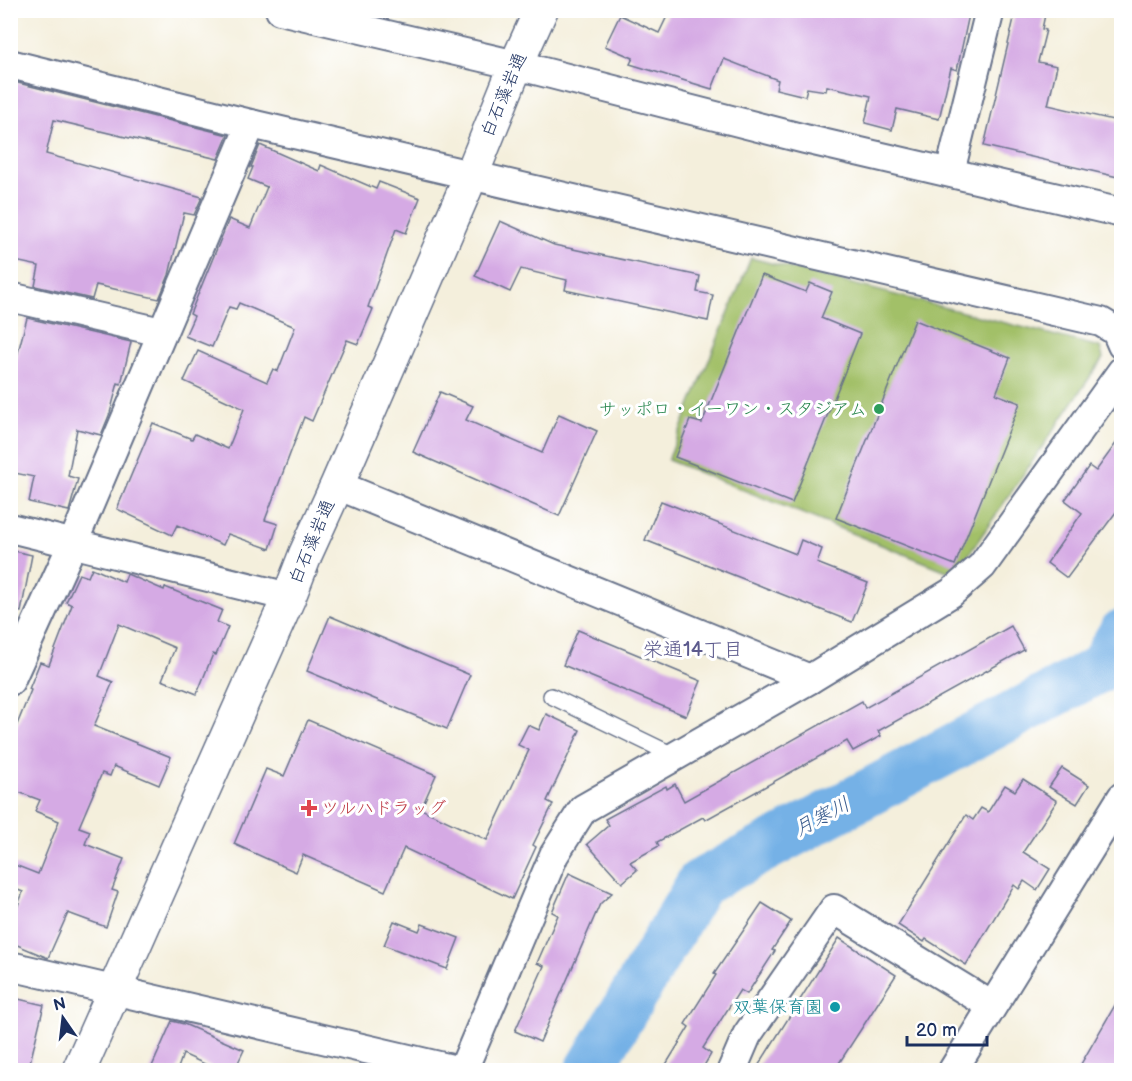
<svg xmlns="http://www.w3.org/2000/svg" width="1132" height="1081" font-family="'Balsamiq Sans','Klee One',sans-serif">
	<rect width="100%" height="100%" fill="#fff"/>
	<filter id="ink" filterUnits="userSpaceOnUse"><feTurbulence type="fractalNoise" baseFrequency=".0167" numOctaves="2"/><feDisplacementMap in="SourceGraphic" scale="12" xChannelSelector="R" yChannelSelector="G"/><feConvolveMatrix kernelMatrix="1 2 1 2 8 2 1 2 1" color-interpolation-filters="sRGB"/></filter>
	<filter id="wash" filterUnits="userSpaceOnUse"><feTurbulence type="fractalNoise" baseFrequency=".008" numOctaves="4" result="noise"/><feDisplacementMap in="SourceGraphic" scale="24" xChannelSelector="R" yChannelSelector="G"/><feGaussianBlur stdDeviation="1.35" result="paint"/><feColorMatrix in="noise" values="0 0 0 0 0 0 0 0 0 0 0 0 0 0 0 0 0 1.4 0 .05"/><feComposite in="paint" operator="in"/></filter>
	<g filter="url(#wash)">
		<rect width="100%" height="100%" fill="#f4efdc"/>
		<path fill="#a2c067" stroke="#5e7862" stroke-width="1.5" d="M 751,258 L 1100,347 L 1103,358 L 965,560 L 952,573 L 668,460 Z"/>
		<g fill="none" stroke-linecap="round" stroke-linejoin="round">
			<path stroke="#74b1e6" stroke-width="48" d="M 589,1070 L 700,883 L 1101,668 L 1122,633"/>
		</g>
		<g id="blocks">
			<g fill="#d5aae4">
				<path d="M 670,10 L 970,10 L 957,70 L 951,68 L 939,119 L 897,109 L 892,130 L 865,123 L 871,96 L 827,86 L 826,91 L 807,88 L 805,96 L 776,89 L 778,80 L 724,59 L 712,89 L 630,64 L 633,58 L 605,46 L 620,15 L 659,33 Z"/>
				<path d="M 1016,10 L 1046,10 L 1042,29 L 1046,30 L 1038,62 L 1057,66 L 1048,105 L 1122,122 L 1122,178 L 984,146 Z"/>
				<path d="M 10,81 L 228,135 L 218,159 L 54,120 L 46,154 L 202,197 L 194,215 L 184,213 L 169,275 L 159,299 L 96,285 L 92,299 L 35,286 L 39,266 L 10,260 Z"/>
				<path d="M 260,145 L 319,171 L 321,165 L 376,189 L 379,182 L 420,198 L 406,233 L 396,229 L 368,307 L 373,309 L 358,344 L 347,340 L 312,421 L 304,417 L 265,520 L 278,524 L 270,549 L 228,534 L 223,545 L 177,525 L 172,535 L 117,509 L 153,423 L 192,439 L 195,434 L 228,449 L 244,409 L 184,381 L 198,351 L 267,382 L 273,369 L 278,371 L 295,327 L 239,303 L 236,309 L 229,307 L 212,347 L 185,336 L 194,316 L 190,314 L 229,219 L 250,228 L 267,187 L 248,179 L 253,167 L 251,167 Z"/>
				<path d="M 500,221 L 554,245 L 700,276 L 697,292 L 713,295 L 708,321 L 565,290 L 567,280 L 521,269 L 510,292 L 475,276 Z"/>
				<path d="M 762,275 L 806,292 L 810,283 L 832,292 L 821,318 L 860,334 L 792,503 L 675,457 L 690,420 L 702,423 Z"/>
				<path d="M 27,318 L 131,342 L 121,384 L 118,383 L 110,413 L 101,435 L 77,429 L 68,476 L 78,479 L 69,511 L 29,502 L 34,477 L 10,472 L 10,383 Z"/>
				<path d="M 915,320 L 1010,358 L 996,394 L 1020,403 L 955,565 L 836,518 Z"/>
				<path d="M 440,392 L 473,406 L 466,420 L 542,453 L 559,414 L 597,431 L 559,516 L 413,452 Z"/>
				<path d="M 1122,435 L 1122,504 L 1067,578 L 1047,563 L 1082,513 L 1065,500 L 1089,466 L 1096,471 Z"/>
				<path d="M 661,501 L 796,554 L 801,540 L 822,549 L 817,563 L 868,583 L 852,622 L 645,540 Z"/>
				<path d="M 10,550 L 32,555 L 21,612 L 10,611 Z"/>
				<path d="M 92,568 L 124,582 L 127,574 L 164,590 L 165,587 L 222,610 L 217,622 L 228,627 L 216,655 L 213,654 L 197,694 L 162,680 L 175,648 L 119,624 L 99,676 L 113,682 L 94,726 L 171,757 L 159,785 L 114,766 L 110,776 L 102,773 L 79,827 L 90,831 L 85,844 L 124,859 L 112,890 L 118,892 L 106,927 L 68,913 L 48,958 L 10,942 L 10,927 L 23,892 L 10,887 L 10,863 L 38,874 L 59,821 L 35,811 L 40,800 L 10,789 L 10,742 L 31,690 L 29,689 L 40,662 L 49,665 L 72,605 L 66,602 L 79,574 L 88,577 Z"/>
				<path d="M 330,616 L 470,675 L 447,729 L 307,671 Z"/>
				<path d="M 1011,626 L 1024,650 L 878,731 L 881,736 L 853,751 L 847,741 L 705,820 L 703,817 L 657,842 L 659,846 L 630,862 L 637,870 L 622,883 L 587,844 L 609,825 L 605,819 L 666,786 L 667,789 L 675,784 L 684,801 L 862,701 L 865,708 Z"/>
				<path d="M 578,630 L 701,681 L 686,716 L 563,665 Z"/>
				<path d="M 546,714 L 580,730 L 547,801 L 553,804 L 533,845 L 536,847 L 512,899 L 404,848 L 385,891 L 303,855 L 296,872 L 234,844 L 266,769 L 284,776 L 308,720 L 436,775 L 421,809 L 487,840 L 529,750 L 518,745 L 528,725 L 539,730 Z"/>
				<path d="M 1062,768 L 1089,785 L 1077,804 L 1049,787 Z"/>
				<path d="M 1023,779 L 1057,801 L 1023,852 L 1050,869 L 1037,890 L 1024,881 L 1019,889 L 1014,885 L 966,965 L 926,939 L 924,942 L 898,925 L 966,815 L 973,820 L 981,808 L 988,812 L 1005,785 L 1015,791 Z"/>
				<path d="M 569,873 L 612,893 L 600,904 L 540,1042 L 515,1031 L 544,966 L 537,963 L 558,915 L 552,912 Z"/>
				<path d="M 762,903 L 791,921 L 772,950 L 775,951 L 747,994 L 740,990 L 703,1048 L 711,1054 L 701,1071 L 662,1071 L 689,1027 L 685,1024 L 716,975 L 714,974 Z"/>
				<path d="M 394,921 L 419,931 L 422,924 L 459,938 L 447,969 L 384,945 Z"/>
				<path d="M 839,938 L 896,975 L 834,1071 L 755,1071 Z"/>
				<path d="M 1122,993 L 1122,1059 L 1115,1071 L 1077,1071 Z"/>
				<path d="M 10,997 L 44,1005 L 28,1071 L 10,1071 Z"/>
				<path d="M 172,1021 L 184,1024 L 244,1050 L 234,1071 L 220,1071 L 183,1054 L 177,1071 L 150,1071 Z"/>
			</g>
		</g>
	</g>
	<g filter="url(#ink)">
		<use href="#blocks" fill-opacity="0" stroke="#67728a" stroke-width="1.5"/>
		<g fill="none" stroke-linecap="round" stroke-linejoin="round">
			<defs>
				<path id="service" d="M 551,696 L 675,756"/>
				<g id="minor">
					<path d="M 280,10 L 516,65 L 805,139 L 1122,213"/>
					<path d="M 10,64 L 251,124 L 1101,322 L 1116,331 L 1122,345"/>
					<path d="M 950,172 L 990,10"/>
					<path d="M 10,297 L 161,332"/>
					<path d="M 337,485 L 810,679"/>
					<path d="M 10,528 L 289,597"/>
					<path d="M 10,681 L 73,543 L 251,124"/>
					<path d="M 10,966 L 456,1070"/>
					<path d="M 463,1070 L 554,855 L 583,809 L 810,679 L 951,593 L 982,566 L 1122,371"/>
					<path d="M 732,1070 L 747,1035 L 834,909 L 992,1006"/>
					<path d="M 953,1070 L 1122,797"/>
				</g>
				<path id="secondary" d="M 79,1070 L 289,597 L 306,553 L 337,485 L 476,164 L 516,65 L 541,10"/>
			</defs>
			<use href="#service" stroke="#67728a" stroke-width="18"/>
			<use href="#minor" stroke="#67728a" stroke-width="32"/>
			<use href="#secondary" stroke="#67728a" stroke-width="36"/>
			<use href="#service" stroke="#fff" stroke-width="15"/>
			<use href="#minor" stroke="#fff" stroke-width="28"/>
			<use href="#secondary" stroke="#fff" stroke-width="33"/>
		</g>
	</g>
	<circle fill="#2e9e5b" stroke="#fff" stroke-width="2" cx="879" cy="409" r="6"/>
	<path fill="#e0444e" stroke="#fff" stroke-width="2" d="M306 799h6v6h6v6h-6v6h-6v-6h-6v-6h6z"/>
	<circle fill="#0f9aa8" stroke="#fff" stroke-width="2" cx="835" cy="1007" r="6"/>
	<g text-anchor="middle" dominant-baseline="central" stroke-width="6" stroke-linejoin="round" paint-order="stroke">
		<g font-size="18" fill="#1b2f5e" stroke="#fff">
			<text transform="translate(504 95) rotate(-67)">白石藻岩通</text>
			<text transform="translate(312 542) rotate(-67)">白石藻岩通</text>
		</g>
		<g font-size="18" fill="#27864d" stroke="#fff" text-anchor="end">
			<text x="867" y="409">サッポロ・イーワン・スタジアム</text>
		</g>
		<g font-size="18" fill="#be3a42" stroke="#fff" text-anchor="start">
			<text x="321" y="808">ツルハドラッグ</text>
		</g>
		<g font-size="18" fill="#0d838f" stroke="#fff" text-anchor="end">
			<text x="823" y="1007">双葉保育園</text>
		</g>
		<g font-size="20" fill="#5c5a8d" stroke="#fff">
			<text x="693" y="650">栄通14丁目</text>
		</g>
		<g font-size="20" font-style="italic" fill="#3a5c8e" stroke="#fff">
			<text transform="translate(822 817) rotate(-28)">月寒川</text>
		</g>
	</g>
	<rect width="1132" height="1081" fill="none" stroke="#fff" stroke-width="36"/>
	<g transform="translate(63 1018) rotate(346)" stroke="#ffffff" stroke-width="4.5" paint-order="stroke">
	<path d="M0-4.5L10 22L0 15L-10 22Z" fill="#1b2f5e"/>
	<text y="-9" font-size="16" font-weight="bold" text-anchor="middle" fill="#1b2f5e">N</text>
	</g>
	<path d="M907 1036v9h80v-9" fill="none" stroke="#1b2f5e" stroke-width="3"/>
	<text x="916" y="1036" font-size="18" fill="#1b2f5e" stroke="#ffffff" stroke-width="4.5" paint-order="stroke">20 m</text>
</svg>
